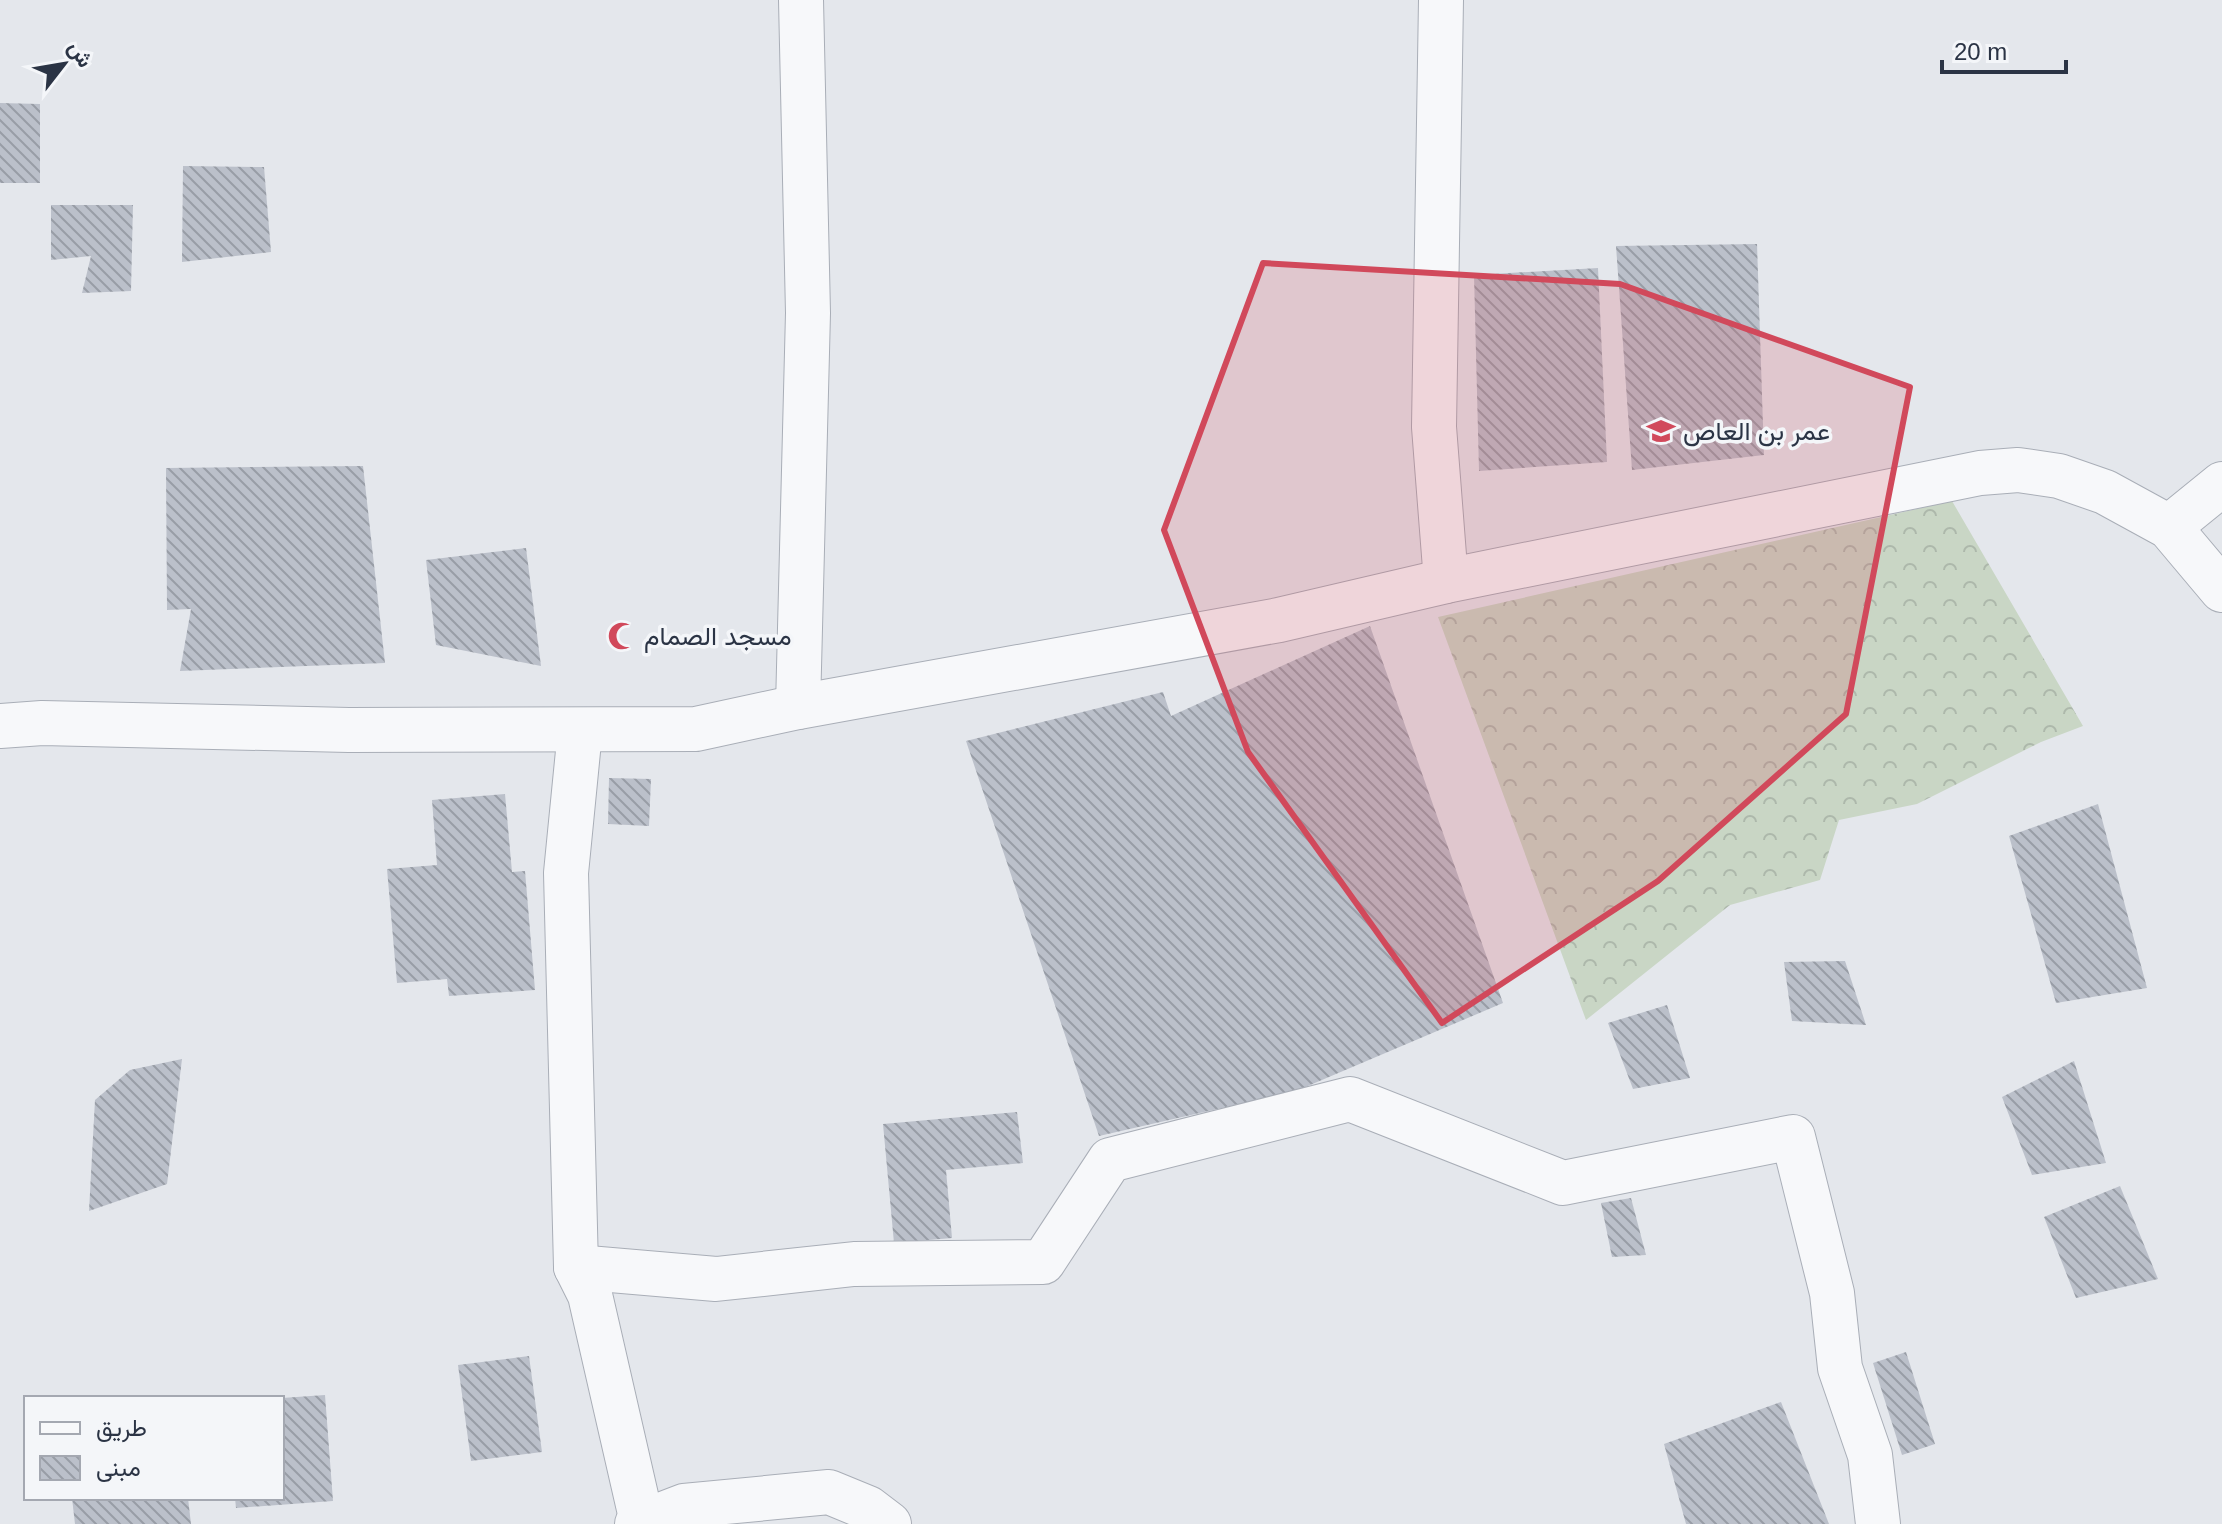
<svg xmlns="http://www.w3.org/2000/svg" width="2222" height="1524" font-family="Helvetica,Vazirmatn,sans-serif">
	<defs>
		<pattern id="forest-crowns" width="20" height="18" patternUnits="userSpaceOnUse" patternTransform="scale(2)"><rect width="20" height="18" fill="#c9d6c5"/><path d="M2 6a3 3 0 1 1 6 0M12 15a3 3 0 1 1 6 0" fill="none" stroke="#adb8ab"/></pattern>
		<pattern id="building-back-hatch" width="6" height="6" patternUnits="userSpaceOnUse" patternTransform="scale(2)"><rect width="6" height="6" fill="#bbc0ca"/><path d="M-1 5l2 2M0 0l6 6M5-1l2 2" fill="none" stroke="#989da6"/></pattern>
	</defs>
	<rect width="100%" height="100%" fill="#e4e7ec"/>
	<path fill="url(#forest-crowns)" d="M 1952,501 L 2083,726 L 2041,742 L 1917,804 L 1839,820 L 1820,880 L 1730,905 L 1586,1020 L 1438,617 Z"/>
	<g fill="url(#building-back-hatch)">
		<path d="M 0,103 L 40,104 L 40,183 L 0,183 Z"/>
		<path d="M 183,166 L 264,167 L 271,252 L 182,262 Z"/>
		<path d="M 51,205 L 133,205 L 131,291 L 82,293 L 91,256 L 51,260 Z"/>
		<path d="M 1757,244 L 1764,455 L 1632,470 L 1616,246 Z"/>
		<path d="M 1598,268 L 1607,462 L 1479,471 L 1474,275 Z"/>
		<path d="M 363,466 L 385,663 L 180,671 L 191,609 L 167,610 L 166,468 Z"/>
		<path d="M 526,548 L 541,666 L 436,645 L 426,560 Z"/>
		<path d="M 1370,626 L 1503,1003 L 1296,1091 L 1099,1136 L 966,741 L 1163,692 L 1171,716 Z"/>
		<path d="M 609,778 L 651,779 L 649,826 L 608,824 Z"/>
		<path d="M 505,794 L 512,872 L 525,871 L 535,990 L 449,996 L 447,979 L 397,983 L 387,869 L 437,865 L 432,800 Z"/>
		<path d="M 2098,804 L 2147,988 L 2056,1003 L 2009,836 Z"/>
		<path d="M 1845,961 L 1866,1025 L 1792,1021 L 1784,962 Z"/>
		<path d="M 1667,1005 L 1690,1078 L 1633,1089 L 1608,1023 Z"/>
		<path d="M 182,1059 L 167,1184 L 89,1211 L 95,1100 L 130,1070 Z"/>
		<path d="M 2074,1061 L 2106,1163 L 2032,1175 L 2002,1097 Z"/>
		<path d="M 1017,1112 L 1023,1163 L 946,1170 L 952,1238 L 894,1243 L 883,1124 Z"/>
		<path d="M 2120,1186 L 2158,1279 L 2076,1298 L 2044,1217 Z"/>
		<path d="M 1631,1198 L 1646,1255 L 1612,1257 L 1601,1203 Z"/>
		<path d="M 1906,1352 L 1935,1444 L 1902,1455 L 1873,1363 Z"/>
		<path d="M 529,1356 L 542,1452 L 471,1461 L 458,1365 Z"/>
		<path d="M 325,1395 L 333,1501 L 236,1508 L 235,1498 L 282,1498 L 282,1398 Z"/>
		<path d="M 1781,1402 L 1829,1524 L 1686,1524 L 1664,1444 Z"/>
		<path d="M 72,1498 L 188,1498 L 191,1524 L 75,1524 Z"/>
	</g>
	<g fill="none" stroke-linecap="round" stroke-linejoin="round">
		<defs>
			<g id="minor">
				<path d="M 1441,0 L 1434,427 L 1446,581"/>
				<path d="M 2169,527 L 2222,484"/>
				<path d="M 798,707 L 808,313 L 801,0"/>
				<path d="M 0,726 L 42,723 L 349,730 L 696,729 L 798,707 L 1279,620 L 1446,581 L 1980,473 L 2018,470 L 2059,476 L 2105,492 L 2169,527 L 2222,590"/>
				<path d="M 580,731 L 566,873 L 576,1267 L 590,1295 L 642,1522"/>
				<path d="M 576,1267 L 716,1279 L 854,1264 L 1043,1262 L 1110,1160 L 1350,1099 L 1563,1183 L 1793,1137 L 1832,1293 L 1840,1368 L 1870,1455 L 1878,1524"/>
				<path d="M 637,1524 L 684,1506 L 829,1492 L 868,1508 L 889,1524"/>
			</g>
		</defs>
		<use href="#minor" stroke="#a9aeb7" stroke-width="46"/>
		<use href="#minor" stroke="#f7f8fa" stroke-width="44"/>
	</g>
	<path fill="#d1495b" fill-opacity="0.2" stroke="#d1495b" stroke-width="6" stroke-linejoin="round" d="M 1263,263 L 1620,284 L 1910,387 L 1846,714 L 1658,881 L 1442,1023 L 1248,752 L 1164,530 Z"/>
	<defs>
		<symbol id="school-bare" viewBox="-9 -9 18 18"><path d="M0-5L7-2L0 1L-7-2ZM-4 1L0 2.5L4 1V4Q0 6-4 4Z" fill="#d1495b" stroke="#f4f6f9" stroke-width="2.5" paint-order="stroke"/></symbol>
		<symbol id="mosque-bare" viewBox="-9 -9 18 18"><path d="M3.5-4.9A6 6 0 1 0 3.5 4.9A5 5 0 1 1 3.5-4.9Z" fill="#d1495b" stroke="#f4f6f9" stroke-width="2.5" paint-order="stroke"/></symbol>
	</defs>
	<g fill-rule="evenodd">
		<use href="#school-bare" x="1641" y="411" width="40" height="40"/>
		<use href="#mosque-bare" x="602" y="616" width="40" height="40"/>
	</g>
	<g text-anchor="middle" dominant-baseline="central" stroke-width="7" stroke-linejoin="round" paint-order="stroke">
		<g font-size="26" fill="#2b3445" stroke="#f4f6f9" text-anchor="start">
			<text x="1683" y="431">عمر بن العاص</text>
			<text x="644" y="636">مسجد الصمام</text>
		</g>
	</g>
	<rect x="24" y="1396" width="260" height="104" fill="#f4f6f9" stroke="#a4a8b1" stroke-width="2"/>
	<rect x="40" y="1422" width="40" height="12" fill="#f7f8fa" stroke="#a4a8b1" stroke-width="2"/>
	<text x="96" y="1436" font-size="24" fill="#2b3445">طريق</text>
	<rect x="40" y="1456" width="40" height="24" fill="url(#building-back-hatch)" stroke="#a4a8b1" stroke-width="2"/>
	<text x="96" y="1476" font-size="24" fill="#2b3445">مبنى</text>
	<g transform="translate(64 64) rotate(59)" stroke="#f4f6f9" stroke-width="6" paint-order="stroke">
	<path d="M0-6L14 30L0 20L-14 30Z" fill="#2b3445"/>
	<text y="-12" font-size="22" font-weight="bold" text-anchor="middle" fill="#2b3445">ش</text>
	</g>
	<path d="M1942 60v12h124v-12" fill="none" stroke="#2b3445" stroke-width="4"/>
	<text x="1954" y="60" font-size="24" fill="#2b3445" stroke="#f4f6f9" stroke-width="6" paint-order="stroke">20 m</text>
</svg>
